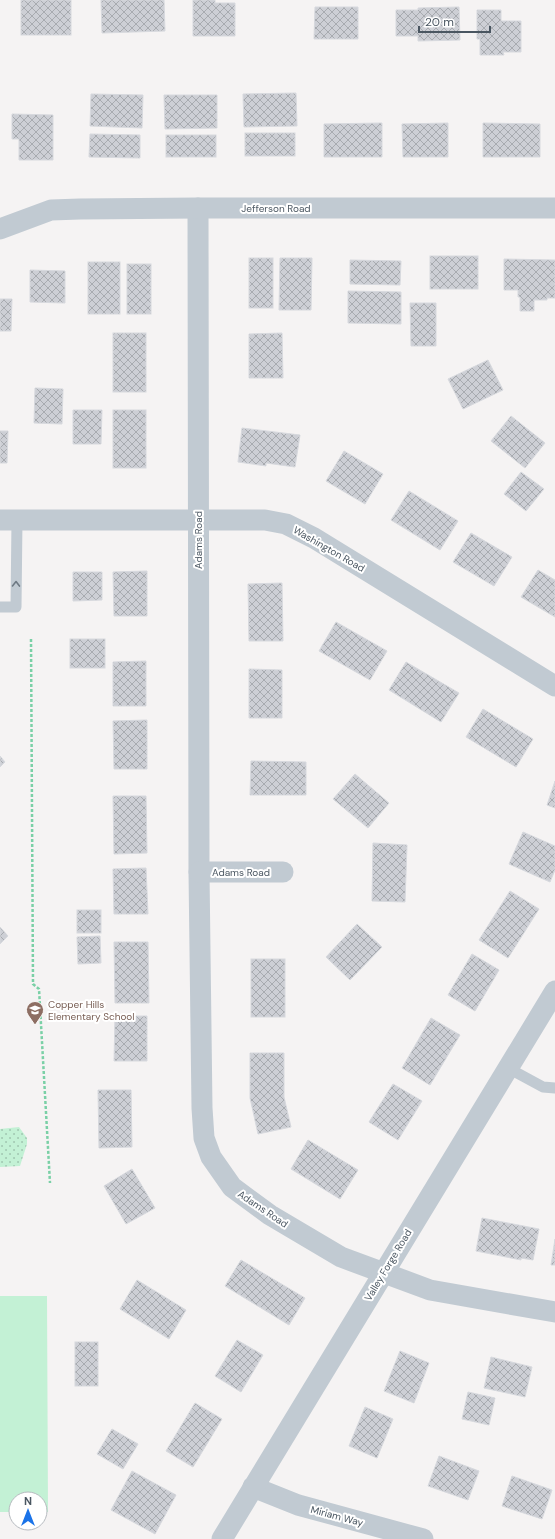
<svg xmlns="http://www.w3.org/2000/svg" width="555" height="1539" font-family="'DM Sans',sans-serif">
	<defs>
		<pattern id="park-dots" width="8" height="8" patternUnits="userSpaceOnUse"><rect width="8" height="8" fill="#c3f1d5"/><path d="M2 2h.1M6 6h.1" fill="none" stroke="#a0c6b0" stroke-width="1.8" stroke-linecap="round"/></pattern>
		<pattern id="building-cross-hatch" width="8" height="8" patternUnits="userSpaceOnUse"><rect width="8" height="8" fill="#cdcfd5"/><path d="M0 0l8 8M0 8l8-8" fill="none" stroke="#a8abb0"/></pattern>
	</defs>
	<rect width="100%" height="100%" fill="#f5f3f3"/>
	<path fill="url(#park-dots)" d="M 19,1127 L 27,1138 L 27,1144 L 20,1166 L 0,1167 L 0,1129 Z"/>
	<path fill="#c3f1d5" d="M 0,1296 L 47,1296 L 48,1512 L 40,1512 L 40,1499 L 16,1499 L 16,1512 L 0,1512 Z"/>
	<g fill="url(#building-cross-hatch)" stroke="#d7d9de">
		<rect x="21" y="0" width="50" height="35"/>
		<path d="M 101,0 L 164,0 L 165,31 L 102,33 Z"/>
		<path d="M 193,0 L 215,0 L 215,3 L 235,3 L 235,36 L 193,36 Z"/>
		<path d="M 315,7 L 358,7 L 358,39 L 314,39 Z"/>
		<path d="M 459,7 L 460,40 L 418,41 L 418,36 L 396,36 L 396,10 L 418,10 L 418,8 Z"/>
		<path d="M 477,10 L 501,10 L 501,21 L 521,21 L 521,52 L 503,52 L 504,55 L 480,55 L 480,39 L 477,39 Z"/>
		<path d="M 296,93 L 297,126 L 244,127 L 243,94 Z"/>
		<path d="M 91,94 L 143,95 L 142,128 L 90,126 Z"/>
		<path d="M 164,95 L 217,95 L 217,128 L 165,129 Z"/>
		<path d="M 12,114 L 53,115 L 53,160 L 19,160 L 19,139 L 12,139 Z"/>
		<path d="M 382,123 L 382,157 L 324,157 L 324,124 Z"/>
		<path d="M 448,123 L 448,157 L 403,157 L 402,124 Z"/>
		<path d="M 483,123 L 540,124 L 540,157 L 483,157 Z"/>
		<rect x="245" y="133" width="50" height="23"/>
		<path d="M 90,134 L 140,135 L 140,158 L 89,157 Z"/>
		<rect x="166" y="135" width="50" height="22"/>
		<rect x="430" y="256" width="48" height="33"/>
		<rect x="249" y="258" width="24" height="50"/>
		<path d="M 280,258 L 312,258 L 311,310 L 279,310 Z"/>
		<path d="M 504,259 L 555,260 L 555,298 L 547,298 L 547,300 L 534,300 L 534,311 L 520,311 L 520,297 L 518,297 L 518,290 L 504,290 Z"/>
		<path d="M 350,260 L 401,261 L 400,285 L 350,284 Z"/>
		<rect x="88" y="262" width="32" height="52"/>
		<rect x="127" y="264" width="24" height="50"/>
		<path d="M 30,270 L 65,271 L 65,303 L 30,302 Z"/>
		<path d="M 348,291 L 401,292 L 401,324 L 348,323 Z"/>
		<path d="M 0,299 L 12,299 L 11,331 L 0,331 Z"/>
		<path d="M 410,303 L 436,303 L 436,346 L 411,346 Z"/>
		<rect x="113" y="333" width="33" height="59"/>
		<path d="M 282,333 L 283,378 L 249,378 L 249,334 Z"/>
		<path d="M 488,360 L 503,390 L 463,409 L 448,379 Z"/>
		<path d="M 35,388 L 63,389 L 62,424 L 34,423 Z"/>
		<path d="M 73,410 L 102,410 L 101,444 L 73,444 Z"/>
		<rect x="113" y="410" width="33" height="58"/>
		<path d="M 511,416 L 545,443 L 525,468 L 491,441 Z"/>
		<path d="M 242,428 L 300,435 L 295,467 L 266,463 L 266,466 L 238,462 Z"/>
		<path d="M 0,431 L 8,431 L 7,463 L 0,463 Z"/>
		<path d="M 344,451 L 383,474 L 365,504 L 326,481 Z"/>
		<path d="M 521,472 L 544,489 L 526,511 L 504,494 Z"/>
		<path d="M 409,491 L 458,521 L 440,550 L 391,520 Z"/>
		<path d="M 471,533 L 512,557 L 494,586 L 453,562 Z"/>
		<path d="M 538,570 L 555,580 L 555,617 L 521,597 Z"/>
		<path d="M 147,571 L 147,616 L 114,616 L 113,572 Z"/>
		<path d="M 73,572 L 102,572 L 102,600 L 73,601 Z"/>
		<path d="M 282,583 L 283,641 L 249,641 L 248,584 Z"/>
		<path d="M 336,622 L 387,651 L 370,680 L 319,651 Z"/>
		<rect x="70" y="639" width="35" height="29"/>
		<path d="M 146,661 L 146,706 L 113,706 L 113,662 Z"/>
		<path d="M 406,662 L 459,693 L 441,722 L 389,690 Z"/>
		<path d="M 249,669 L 282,670 L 282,718 L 249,718 Z"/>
		<path d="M 483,709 L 533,739 L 516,767 L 466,737 Z"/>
		<path d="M 147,720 L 147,769 L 114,769 L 113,721 Z"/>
		<path d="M 0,756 L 5,762 L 0,767 Z"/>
		<path d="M 251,761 L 306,762 L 306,795 L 250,795 Z"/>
		<path d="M 355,774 L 389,803 L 368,828 L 333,799 Z"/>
		<path d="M 555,781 L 555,808 L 547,805 Z"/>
		<path d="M 113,796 L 146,796 L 147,853 L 114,854 Z"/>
		<path d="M 523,832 L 555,846 L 555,870 L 550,882 L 509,864 Z"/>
		<path d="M 373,843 L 407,845 L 405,902 L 372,901 Z"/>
		<path d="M 146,868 L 148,914 L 114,914 L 113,869 Z"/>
		<path d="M 510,891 L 539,909 L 508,958 L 479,940 Z"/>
		<rect x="77" y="910" width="24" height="23"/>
		<path d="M 357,924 L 382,947 L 350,980 L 326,957 Z"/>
		<path d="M 0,927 L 8,936 L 0,944 Z"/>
		<path d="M 100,936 L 101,963 L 78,964 L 77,937 Z"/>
		<path d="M 114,942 L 148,942 L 149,1003 L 115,1003 Z"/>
		<path d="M 472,954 L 499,970 L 475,1011 L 448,995 Z"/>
		<rect x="251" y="959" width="34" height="58"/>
		<path d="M 115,1016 L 147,1016 L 147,1061 L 114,1061 Z"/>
		<path d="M 431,1018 L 460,1035 L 430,1085 L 402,1068 Z"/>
		<path d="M 250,1053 L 284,1053 L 284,1097 L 291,1127 L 258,1134 L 250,1098 Z"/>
		<path d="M 393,1084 L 422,1101 L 398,1140 L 369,1122 Z"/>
		<path d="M 98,1090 L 131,1090 L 132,1147 L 99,1148 Z"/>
		<path d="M 308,1140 L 358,1170 L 340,1199 L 291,1169 Z"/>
		<path d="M 132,1169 L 155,1208 L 126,1224 L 104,1186 Z"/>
		<path d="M 482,1218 L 539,1229 L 533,1260 L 521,1258 L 521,1260 L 476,1251 Z"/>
		<path d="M 555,1239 L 555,1265 L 551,1265 Z"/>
		<path d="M 241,1260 L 305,1298 L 289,1325 L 225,1286 Z"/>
		<path d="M 137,1280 L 186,1310 L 169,1339 L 120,1309 Z"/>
		<path d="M 237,1340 L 263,1355 L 241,1392 L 215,1376 Z"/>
		<rect x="75" y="1342" width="23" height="44"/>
		<path d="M 400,1351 L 429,1363 L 414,1403 L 384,1391 Z"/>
		<path d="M 491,1357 L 532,1367 L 525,1397 L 484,1388 Z"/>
		<path d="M 468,1392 L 495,1398 L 489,1425 L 462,1419 Z"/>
		<path d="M 195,1403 L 222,1419 L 193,1467 L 166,1451 Z"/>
		<path d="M 365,1407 L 393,1419 L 377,1458 L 349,1446 Z"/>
		<path d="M 112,1429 L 138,1444 L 123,1469 L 97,1454 Z"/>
		<path d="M 439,1456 L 479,1471 L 468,1500 L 428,1486 Z"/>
		<path d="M 132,1471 L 176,1495 L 155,1534 L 111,1510 Z"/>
		<path d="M 512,1476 L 552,1490 L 542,1519 L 502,1506 Z"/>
	</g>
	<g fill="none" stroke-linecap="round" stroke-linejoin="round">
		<path stroke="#7ad0a6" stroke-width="2.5" stroke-dasharray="3 2" stroke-linecap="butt" d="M 31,639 L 33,984 L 39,989 L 50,1183"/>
		<g stroke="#c1cad2" stroke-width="11">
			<path d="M 0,607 L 16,607 L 17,520"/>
			<path d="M 508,1068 L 543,1087 L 555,1088"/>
		</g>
		<g stroke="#c1cad2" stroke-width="21">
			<path d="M 198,208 L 199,872 L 202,1108 L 204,1138 L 211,1157 L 232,1187 L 270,1215 L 341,1257 L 430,1290 L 555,1312"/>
			<path d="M 0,229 L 51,210 L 80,209 L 198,208 L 555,208"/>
			<path d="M 0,520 L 265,520 L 286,524 L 314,538 L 555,686"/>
			<path d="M 199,872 L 283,872"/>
			<path d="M 253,1487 L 298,1505 L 423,1539"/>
			<path d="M 222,1539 L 555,991"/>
		</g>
	</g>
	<defs><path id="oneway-chevron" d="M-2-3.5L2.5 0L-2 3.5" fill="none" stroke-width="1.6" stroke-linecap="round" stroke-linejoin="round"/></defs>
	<use stroke="#6e7983" href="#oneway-chevron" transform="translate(16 584) rotate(-89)"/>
	<defs>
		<symbol id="school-pin" viewBox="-11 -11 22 30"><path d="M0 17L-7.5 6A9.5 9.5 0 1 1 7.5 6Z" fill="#8d6e63" stroke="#fff"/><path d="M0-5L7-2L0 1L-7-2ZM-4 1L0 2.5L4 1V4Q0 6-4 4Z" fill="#fff"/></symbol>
	</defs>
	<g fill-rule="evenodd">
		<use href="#school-pin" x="25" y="1000" width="20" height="27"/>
	</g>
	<g text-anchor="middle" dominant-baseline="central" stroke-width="4" stroke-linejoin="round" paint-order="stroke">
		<g font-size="10" fill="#4a5661" stroke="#fff">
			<text x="276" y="208">Jefferson Road</text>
			<text transform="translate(198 540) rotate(-90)">Adams Road</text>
			<text transform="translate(329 549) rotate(30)">Washington Road</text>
			<text x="241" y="872">Adams Road</text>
			<text transform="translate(263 1209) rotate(34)">Adams Road</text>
			<text transform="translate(388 1265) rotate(-59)">Valley Forge Road</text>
			<text transform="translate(337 1516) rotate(15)">Miriam Way</text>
		</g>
		<g font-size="10" fill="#785e54" stroke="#fff" text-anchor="start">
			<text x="48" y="1004">Copper Hills<tspan x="48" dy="12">Elementary School</tspan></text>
		</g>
	</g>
	<g transform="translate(28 1511)"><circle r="19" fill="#ffffff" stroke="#b7bbc0"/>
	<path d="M0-3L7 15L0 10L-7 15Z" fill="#1a73e8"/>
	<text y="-6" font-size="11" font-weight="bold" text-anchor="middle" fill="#4a5661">N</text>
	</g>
	<path d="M419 26v6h71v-6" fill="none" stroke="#4a5661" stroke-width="2"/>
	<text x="425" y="26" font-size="12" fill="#4a5661" stroke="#ffffff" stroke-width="3" paint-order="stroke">20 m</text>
</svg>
